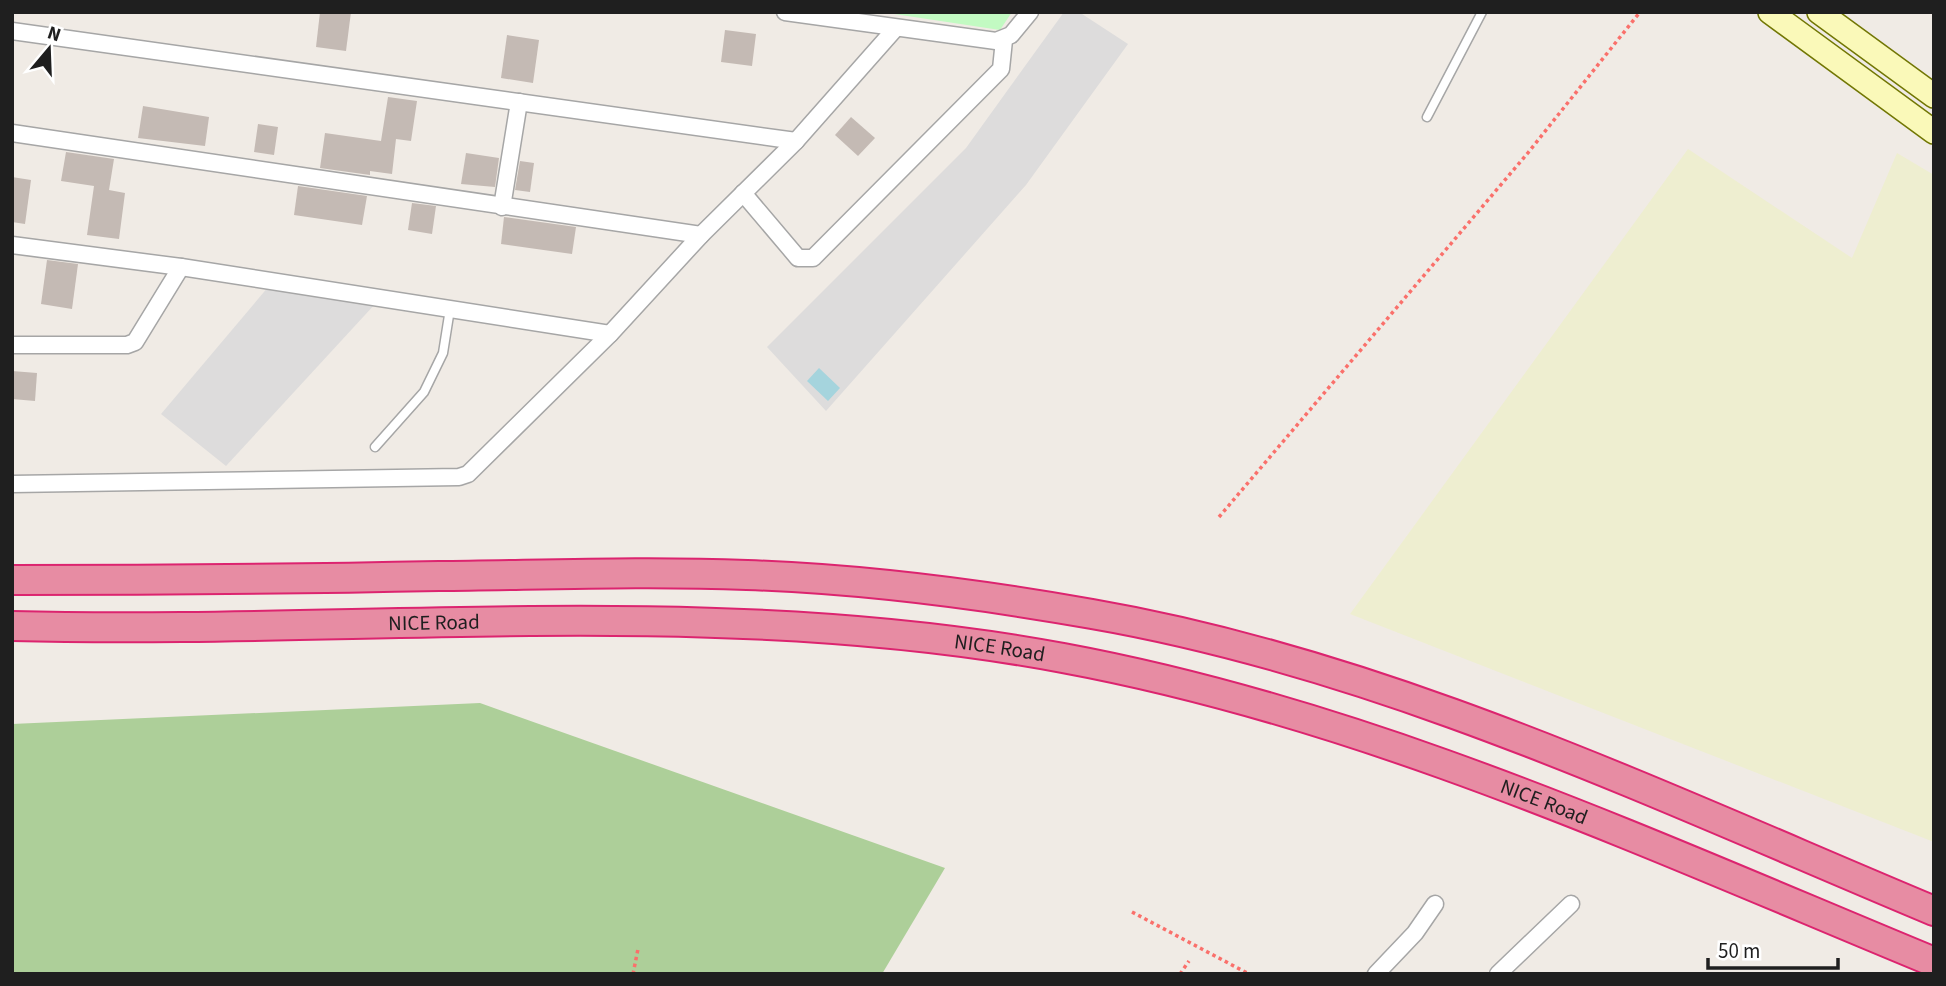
<svg xmlns="http://www.w3.org/2000/svg" width="1946" height="986" font-family="'Source Sans 3',sans-serif">
	<rect width="100%" height="100%" fill="#f0ebe5"/>
	<g fill="#dddcdc">
		<path d="M 1064,12 L 1079,12 L 1128,44 L 1026,185 L 826,411 L 767,347 L 966,148 Z"/>
		<path d="M 269,286 L 376,303 L 226,466 L 161,414 Z"/>
	</g>
	<path fill="#eeeed0" d="M 1688,149 L 1852,258 L 1897,153 L 1934,175 L 1934,842 L 1350,614 Z"/>
	<path fill="#adcf99" d="M 480,703 L 945,868 L 882,974 L 12,974 L 12,724 Z"/>
	<path fill="#c2fac2" d="M 881,12 L 1012,12 L 1000,30 Z"/>
	<path fill="#a5d4dd" d="M 819,368 L 840,388 L 828,401 L 807,381 Z"/>
	<g fill="#c4bab4">
		<path d="M 320,12 L 351,12 L 346,51 L 316,47 Z"/>
		<path d="M 725,30 L 756,34 L 752,66 L 721,62 Z"/>
		<path d="M 507,35 L 539,40 L 533,83 L 501,78 Z"/>
		<path d="M 388,97 L 417,101 L 411,141 L 396,139 L 392,174 L 370,171 L 370,175 L 320,168 L 325,133 L 381,141 Z"/>
		<path d="M 143,106 L 209,117 L 205,146 L 138,138 Z"/>
		<path d="M 851,117 L 875,138 L 858,156 L 835,135 Z"/>
		<path d="M 258,124 L 278,127 L 274,155 L 254,152 Z"/>
		<path d="M 66,152 L 114,159 L 109,190 L 125,193 L 119,239 L 87,235 L 94,186 L 61,181 Z"/>
		<path d="M 466,153 L 499,158 L 495,187 L 461,184 Z"/>
		<path d="M 520,161 L 534,163 L 530,192 L 515,190 Z"/>
		<path d="M 12,177 L 31,180 L 25,224 L 12,222 Z"/>
		<path d="M 298,186 L 367,196 L 362,225 L 294,215 Z"/>
		<path d="M 412,203 L 436,206 L 432,234 L 408,230 Z"/>
		<path d="M 504,217 L 576,227 L 572,254 L 501,244 Z"/>
		<path d="M 47,260 L 78,264 L 72,309 L 41,304 Z"/>
		<path d="M 12,371 L 37,373 L 35,401 L 12,399 Z"/>
	</g>
	<g fill="none" stroke-linecap="round" stroke-linejoin="round">
		<defs>
			<g id="lane">
				<path d="M 1427,117 L 1482,12"/>
				<path d="M 375,447 L 424,392 L 443,353 L 450,309"/>
			</g>
			<g id="street">
				<path d="M 785,12 L 996,41 L 1011,35 L 1030,12"/>
				<path d="M 12,31 L 796,141"/>
				<path d="M 12,133 L 701,235"/>
				<path d="M 743,193 L 798,258 L 813,258 L 1001,69 L 1004,40"/>
				<path d="M 502,207 L 519,102"/>
				<path d="M 12,245 L 181,267 L 610,334"/>
				<path d="M 12,345 L 127,345 L 135,342 L 181,267"/>
				<path d="M 12,484 L 459,477 L 468,474 L 610,334 L 701,235 L 796,141 L 895,29"/>
				<path d="M 1376,974 L 1415,933 L 1435,904"/>
				<path d="M 1498,974 L 1571,904"/>
			</g>
			<g id="secondary">
				<path d="M 1770,12 L 1934,132"/>
				<path d="M 1819,12 L 1934,96"/>
			</g>
			<g id="highway">
				<path d="M 12,580 C 155,580 297,579 439,576 C 542,575 645,571 747,575 C 863,579 979,594 1092,614 C 1386,665 1661,797 1934,911"/>
				<path id="s1" d="M 12,626 C 362,635 717,593 1063,658 C 1370,715 1648,844 1934,962"/>
			</g>
		</defs>
		<use href="#lane" stroke="#a6a6a6" stroke-width="11"/>
		<use href="#street" stroke="#a6a6a6" stroke-width="19"/>
		<use href="#secondary" stroke="#727704" stroke-width="26"/>
		<use href="#highway" stroke="#dc246f" stroke-width="32"/>
		<g stroke="#fa706b" stroke-width="3.5" stroke-dasharray="3.5 3.5" stroke-linecap="butt">
			<path d="M 1219,517 L 1527,154 L 1640,12"/>
			<path d="M 1132,912 L 1249,974"/>
			<path d="M 633,974 L 638,949"/>
			<path d="M 1180,974 L 1189,961"/>
		</g>
		<use href="#lane" stroke="#fff" stroke-width="8"/>
		<use href="#street" stroke="#fff" stroke-width="16"/>
		<use href="#secondary" stroke="#faf9b9" stroke-width="23"/>
		<use href="#highway" stroke="#e78ca3" stroke-width="28"/>
	</g>
	<g text-anchor="middle" dominant-baseline="central" stroke-width="7" stroke-linejoin="round" paint-order="stroke">
		<g font-size="21" fill="#1f1f1f" stroke="#fff">
			<text stroke="none"><textPath href="#s1" startOffset="422">NICE Road</textPath></text>
			<text stroke="none"><textPath href="#s1" startOffset="989">NICE Road</textPath></text>
			<text stroke="none"><textPath href="#s1" startOffset="1556">NICE Road</textPath></text>
		</g>
	</g>
	<rect width="1946" height="986" fill="none" stroke="#1f1f1f" stroke-width="28"/>
	<g transform="translate(49 49) rotate(19)" stroke="#ffffff" stroke-width="5" paint-order="stroke">
	<path d="M0-5L12 26L0 18L-12 26Z" fill="#1f1f1f"/>
	<text y="-10" font-size="19" font-weight="bold" text-anchor="middle" fill="#1f1f1f">N</text>
	</g>
	<path d="M1708 958v10h130v-10" fill="none" stroke="#1f1f1f" stroke-width="3.5"/>
	<text x="1718" y="958" font-size="21" fill="#1f1f1f" stroke="#ffffff" stroke-width="5" paint-order="stroke">50 m</text>
</svg>
